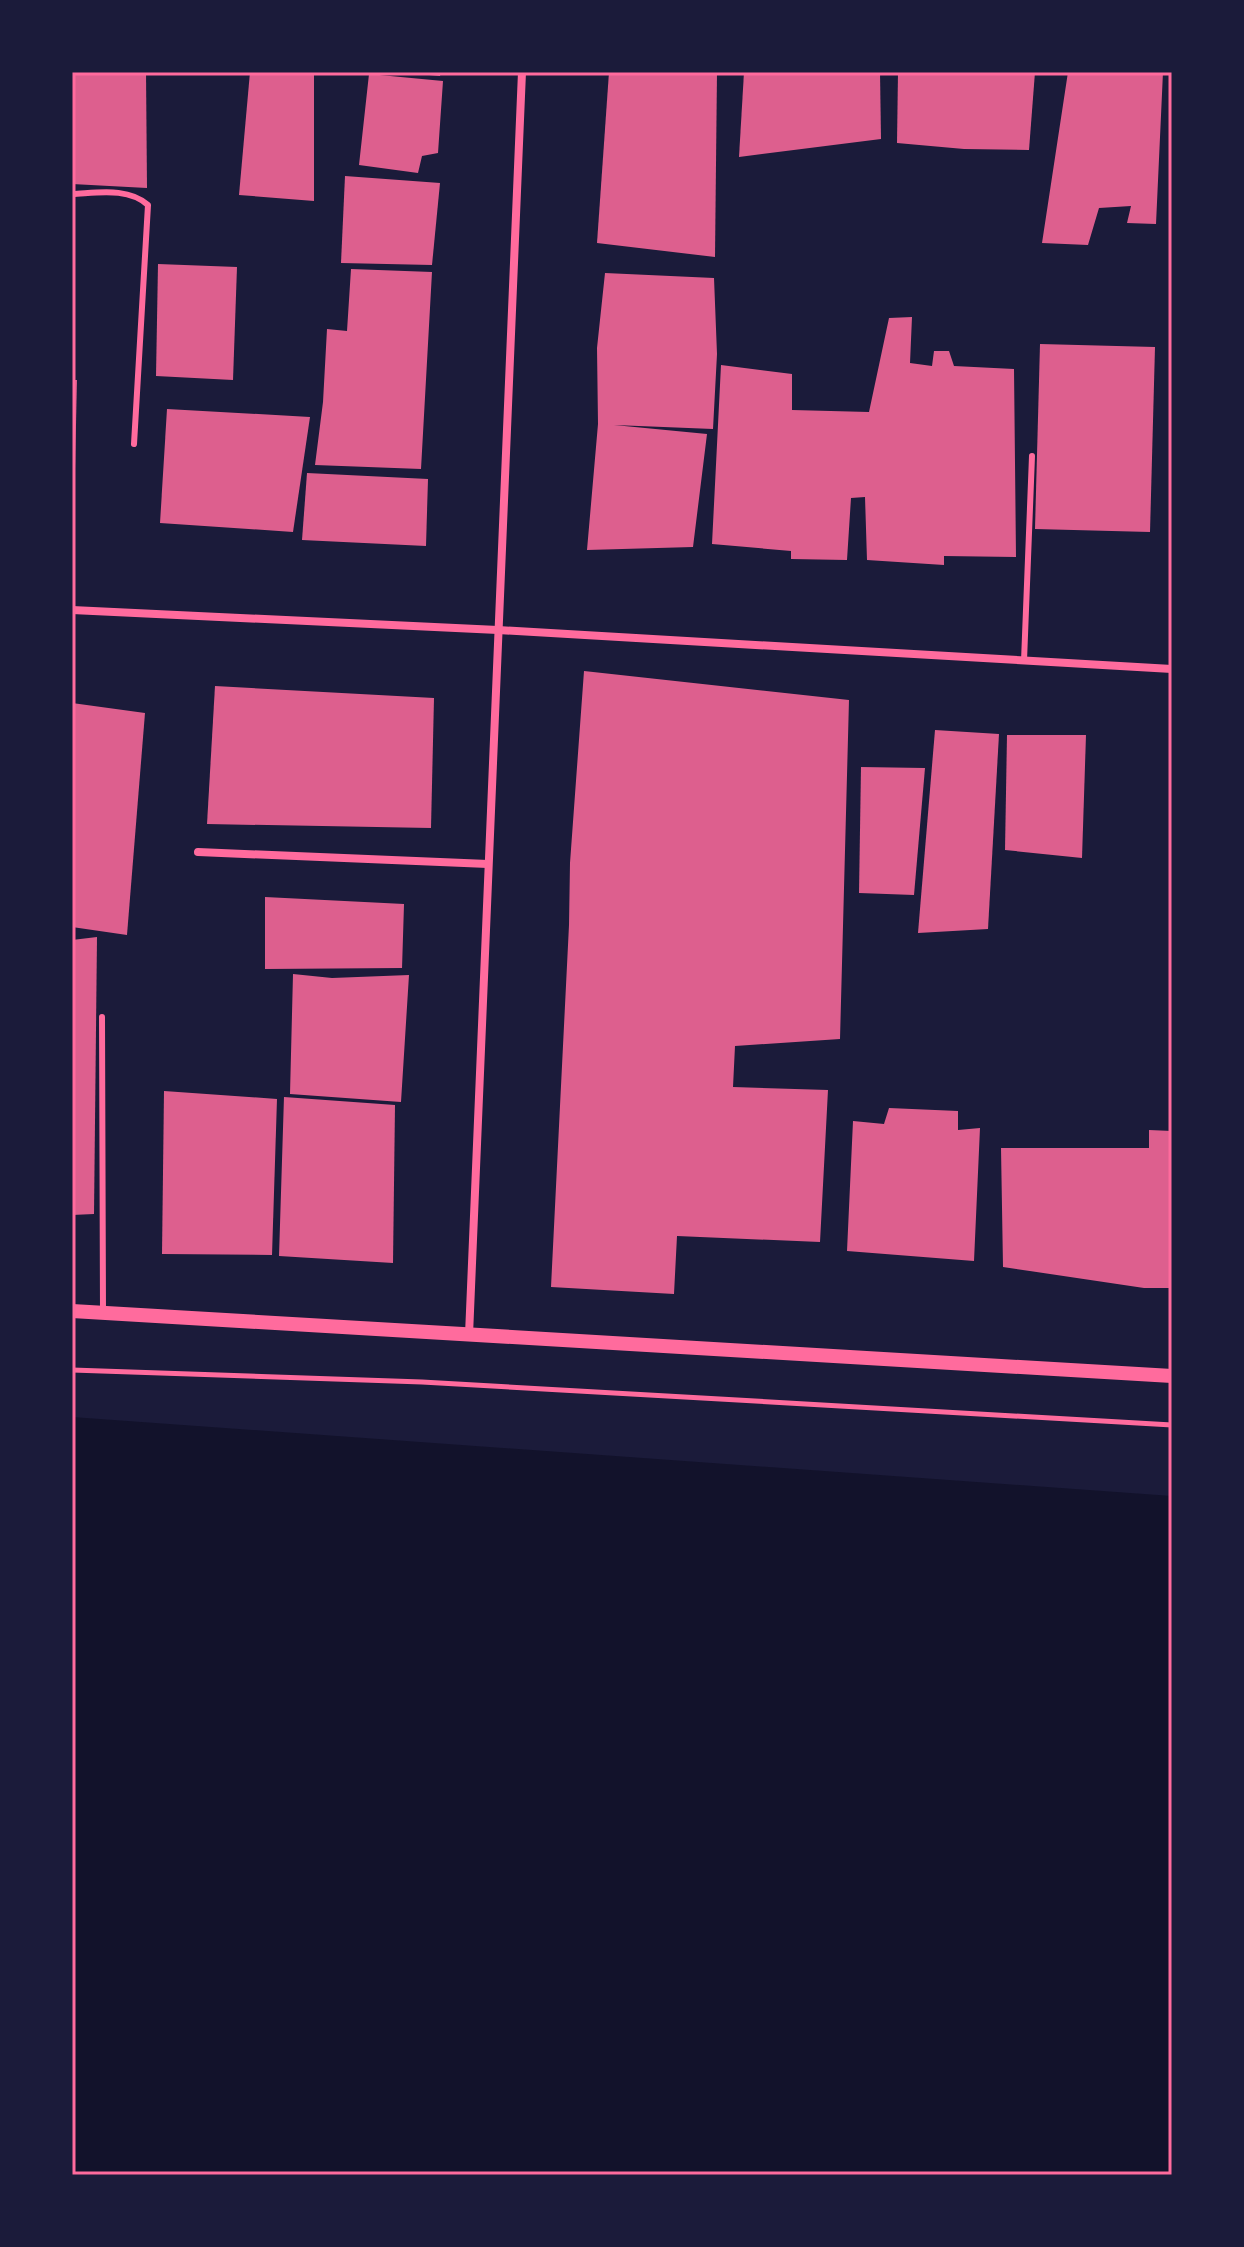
<svg xmlns="http://www.w3.org/2000/svg" width="1244" height="2247" font-family="Lato,sans-serif">
	<rect width="100%" height="100%" fill="#1b1b3a"/>
	<path fill="#12122b" d="M 72,1417 L 1172,1496 L 1172,2175 L 72,2175 Z"/>
	<g fill="#dd5f8e">
		<path d="M 72,72 L 146,72 L 147,188 L 72,184 Z"/>
		<path d="M 250,72 L 314,72 L 314,201 L 239,195 Z"/>
		<path d="M 418,72 L 441,72 L 440,76 L 418,74 Z"/>
		<path d="M 609,72 L 717,72 L 715,257 L 597,243 Z"/>
		<path d="M 744,72 L 880,72 L 881,139 L 739,157 Z"/>
		<path d="M 898,72 L 1035,72 L 1029,150 L 964,149 L 897,143 Z"/>
		<path d="M 1068,72 L 1163,72 L 1156,224 L 1127,223 L 1131,206 L 1099,208 L 1088,245 L 1042,243 Z"/>
		<path d="M 369,74 L 443,81 L 438,153 L 422,156 L 418,173 L 359,165 Z"/>
		<path d="M 345,176 L 440,183 L 432,265 L 341,263 Z"/>
		<path d="M 158,264 L 237,267 L 233,380 L 156,376 Z"/>
		<path d="M 351,269 L 432,272 L 421,469 L 315,465 L 323,402 L 327,329 L 347,331 Z"/>
		<path d="M 605,273 L 714,278 L 717,354 L 713,429 L 614,425 L 707,434 L 693,547 L 587,550 L 598,424 L 597,348 Z"/>
		<path d="M 912,317 L 910,363 L 932,366 L 934,351 L 949,351 L 954,366 L 1014,369 L 1016,557 L 944,556 L 944,565 L 867,560 L 865,497 L 851,498 L 847,560 L 791,559 L 791,551 L 712,544 L 721,365 L 792,374 L 792,410 L 869,412 L 889,318 Z"/>
		<path d="M 1040,344 L 1155,347 L 1150,532 L 1035,529 Z"/>
		<path d="M 72,380 L 77,380 L 75,469 L 72,469 Z"/>
		<path d="M 167,409 L 310,417 L 293,532 L 160,523 Z"/>
		<path d="M 307,473 L 428,479 L 426,546 L 302,540 Z"/>
		<path d="M 584,671 L 849,700 L 840,1039 L 735,1046 L 733,1087 L 828,1090 L 820,1242 L 677,1236 L 674,1294 L 551,1287 L 569,925 L 570,863 Z"/>
		<path d="M 215,686 L 434,698 L 431,828 L 207,824 Z"/>
		<path d="M 72,703 L 145,713 L 127,935 L 72,927 Z"/>
		<path d="M 935,730 L 999,734 L 988,929 L 918,933 Z"/>
		<path d="M 1007,735 L 1086,735 L 1082,858 L 1005,850 Z"/>
		<path d="M 861,767 L 925,768 L 914,895 L 859,893 Z"/>
		<path d="M 265,897 L 404,904 L 402,968 L 265,969 Z"/>
		<path d="M 97,937 L 94,1214 L 72,1215 L 72,940 Z"/>
		<path d="M 293,974 L 332,978 L 409,975 L 401,1102 L 290,1094 Z"/>
		<path d="M 164,1091 L 277,1099 L 272,1255 L 162,1254 Z"/>
		<path d="M 284,1097 L 395,1105 L 393,1263 L 279,1256 Z"/>
		<path d="M 889,1108 L 958,1111 L 958,1130 L 980,1128 L 974,1261 L 847,1251 L 853,1121 L 884,1124 Z"/>
		<path d="M 1149,1130 L 1172,1131 L 1172,1288 L 1144,1288 L 1003,1267 L 1001,1148 L 1149,1148 Z"/>
	</g>
	<g fill="none" stroke-linecap="round" stroke-linejoin="round">
		<path stroke="#ff6b9d" stroke-width="5" d="M 72,1370 L 422,1382 L 1172,1425"/>
		<g stroke="#ff6b9d" stroke-width="6">
			<path d="M 72,194 C 97,193 128,187 148,205 L 134,444"/>
			<path d="M 1024,661 L 1032,456"/>
			<path d="M 102,1017 L 103,1313"/>
		</g>
		<g stroke="#ff6b9d" stroke-width="8">
			<path d="M 72,610 L 498,630 L 1172,669"/>
			<path d="M 198,852 L 488,864"/>
			<path d="M 469,1335 L 522,72"/>
		</g>
		<path stroke="#ff6b9d" stroke-width="14" d="M 72,1311 L 1172,1376"/>
	</g>
	<rect width="1244" height="2247" fill="none" stroke="#1b1b3a" stroke-width="148"/>
	<rect x="74" y="74" width="1096" height="2099" fill="none" stroke="#ff6b9d" stroke-width="3"/>
</svg>
